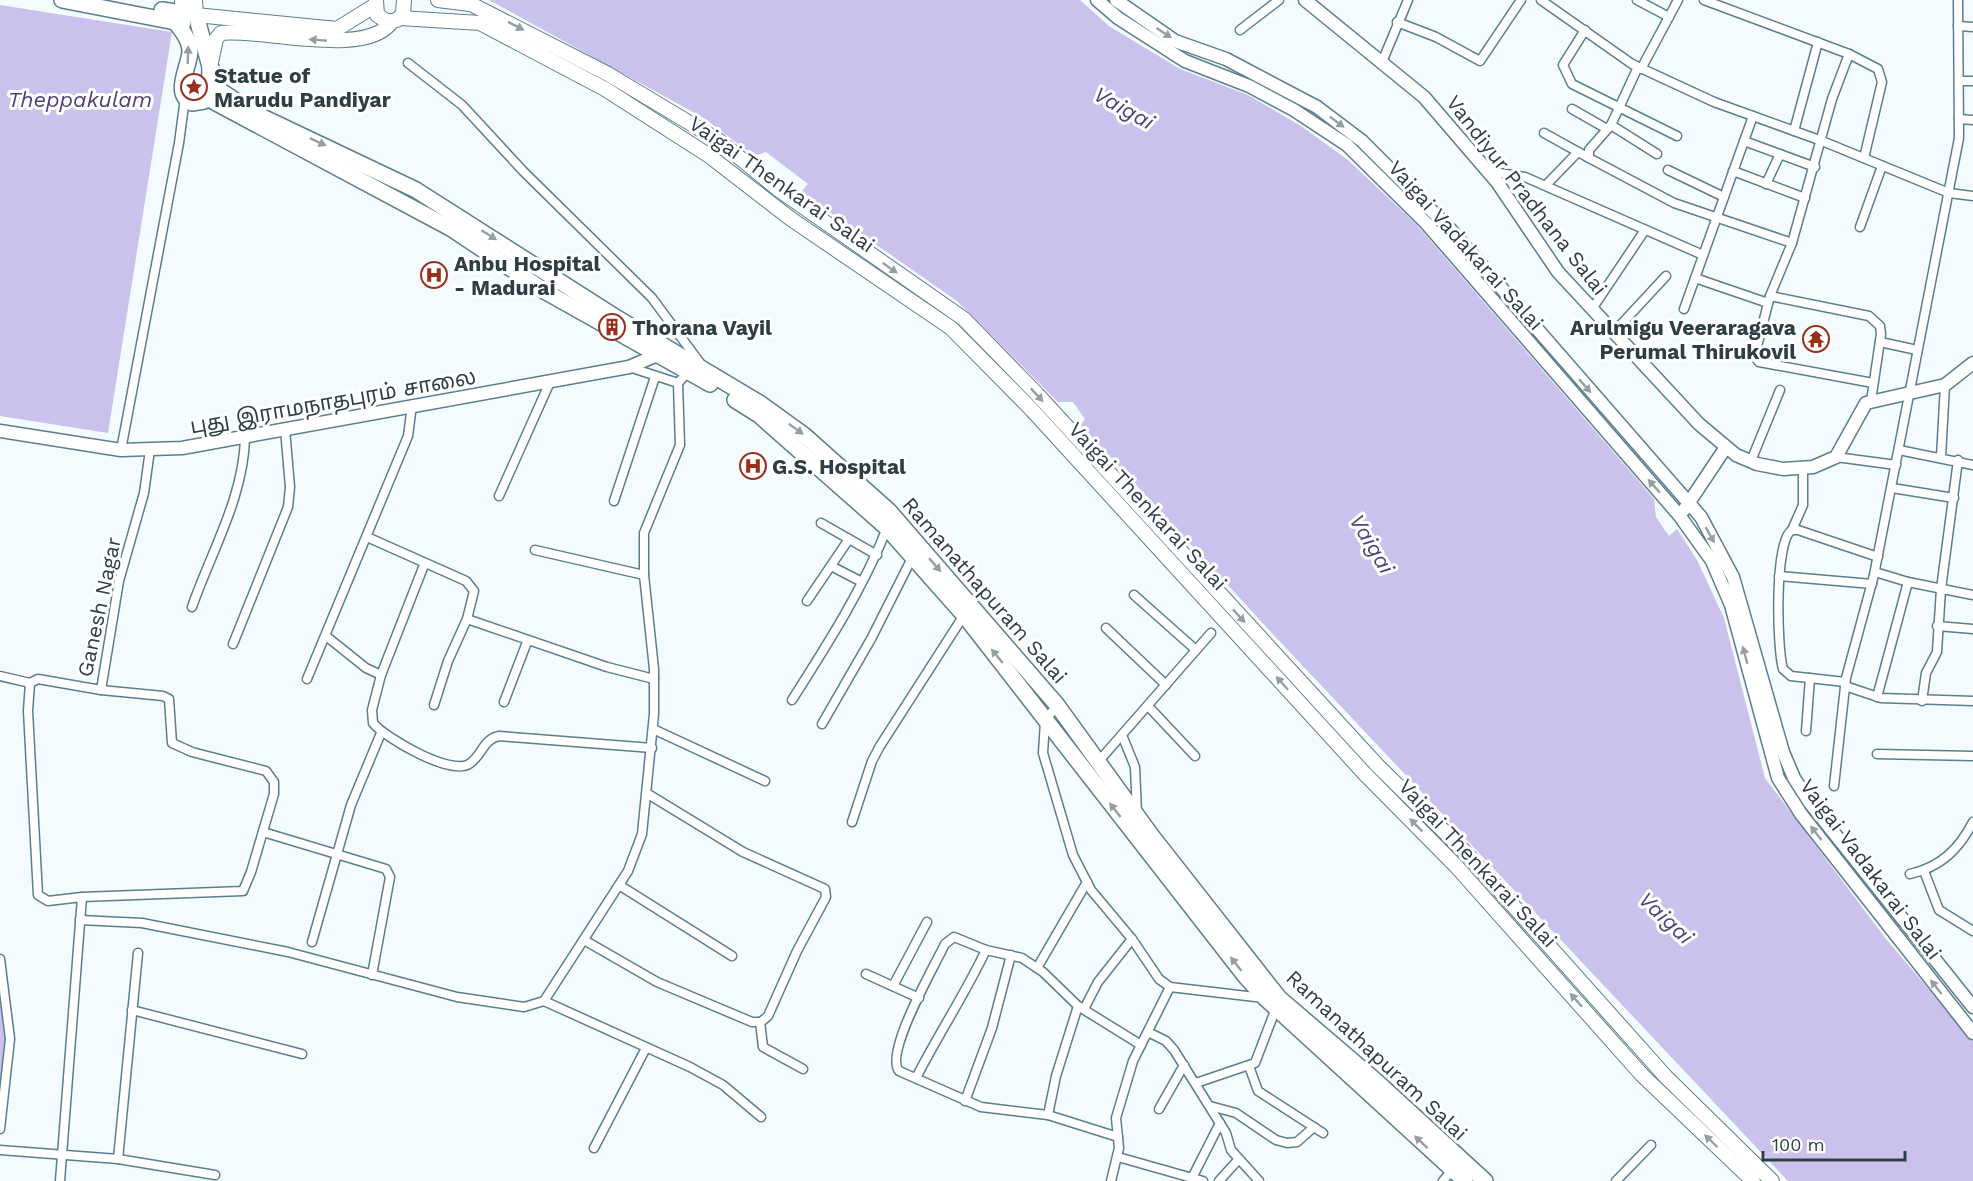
<svg xmlns="http://www.w3.org/2000/svg" width="1973" height="1181" font-family="'Work Sans','Noto Sans Tamil',sans-serif">
	<rect width="100%" height="100%" fill="#f3fbfe"/>
	<g fill="#cac2ec">
		<path d="M 489,0 L 1080,0 L 1109,26 L 1180,69 L 1248,95 L 1301,126 L 1348,160 L 1416,224 L 1654,499 L 1656,517 L 1669,536 L 1677,529 L 1697,560 L 1724,618 L 1765,778 L 1886,939 L 1973,1041 L 1973,1181 L 1788,1181 L 1269,630 L 1081,425 L 1085,419 L 1073,402 L 1058,402 L 957,301 L 801,192 L 808,184 L 766,152 L 754,156 L 704,118 Z"/>
		<path d="M 0,5 L 172,32 L 108,433 L 0,416 Z"/>
	</g>
	<g fill="none" stroke-linecap="round" stroke-linejoin="round">
		<path stroke="#cac2ec" stroke-width="10" d="M 0,1012 L 3,1034 L 3,1078"/>
		<defs>
			<g id="street">
				<path d="M 1541,0 L 1632,64 L 1714,102 L 1822,141 L 1949,193 L 1973,196"/>
				<path d="M 1637,0 L 1669,17"/>
				<path d="M 1704,0 L 1849,54 L 1878,69 L 1882,82 L 1864,158"/>
				<path d="M 1397,22 L 1436,37 L 1480,61 L 1521,0"/>
				<path d="M 1958,26 L 1973,27"/>
				<path d="M 1240,30 L 1279,0"/>
				<path d="M 1585,30 L 1563,65 L 1572,84 L 1677,136"/>
				<path d="M 1382,62 L 1408,0"/>
				<path d="M 408,63 L 462,105 L 523,171 L 652,298 L 703,367"/>
				<path d="M 1638,67 L 1611,125 L 1589,150 L 1589,158 L 1674,203 L 1792,243"/>
				<path d="M 1641,69 L 1678,0"/>
				<path d="M 1960,81 L 1973,81"/>
				<path d="M 1572,109 L 1607,129"/>
				<path d="M 1959,119 L 1973,120"/>
				<path d="M 1611,125 L 1657,154"/>
				<path d="M 1794,131 L 1818,42"/>
				<path d="M 1544,133 L 1589,158"/>
				<path d="M 1744,141 L 1815,167"/>
				<path d="M 1668,170 L 1724,197"/>
				<path d="M 1487,171 L 1525,177 L 1703,255"/>
				<path d="M 1733,171 L 1805,198"/>
				<path d="M 1766,184 L 1780,154"/>
				<path d="M 1546,185 L 1578,152"/>
				<path d="M 1860,227 L 1882,166"/>
				<path d="M 1695,278 L 1768,303"/>
				<path d="M 1770,296 L 1792,243 L 1832,99 L 1849,54"/>
				<path d="M 1592,309 L 1645,230"/>
				<path d="M 1684,309 L 1753,116"/>
				<path d="M 1614,332 L 1666,276"/>
				<path d="M 1880,342 L 1917,350"/>
				<path d="M 629,367 L 678,383"/>
				<path d="M 1871,401 L 1881,334 L 1880,326 L 1869,316 L 1770,296 L 1756,350 L 1756,358 L 1759,362 L 1873,383"/>
				<path d="M 121,450 L 179,143 L 185,98"/>
				<path d="M 1899,450 L 1973,465"/>
				<path d="M 1836,457 L 1896,465"/>
				<path d="M 1941,457 L 1945,385"/>
				<path d="M 1751,461 L 1780,390"/>
				<path d="M 1892,488 L 1954,498"/>
				<path d="M 499,496 L 550,382"/>
				<path d="M 614,501 L 655,377"/>
				<path d="M 821,523 L 877,555"/>
				<path d="M 1792,530 L 1803,505 L 1803,468"/>
				<path d="M 367,537 L 466,581 L 474,591 L 467,619 L 448,661 L 434,705"/>
				<path d="M 535,550 L 644,575"/>
				<path d="M 424,565 L 381,675 L 372,710 L 373,723 C 385,738 451,776 469,764 C 482,756 483,739 499,736 L 652,748"/>
				<path d="M 831,566 L 862,582"/>
				<path d="M 1875,572 L 1908,582 L 1973,595"/>
				<path d="M 1779,576 L 1872,584"/>
				<path d="M 1134,595 L 1196,650"/>
				<path d="M 807,601 L 849,539"/>
				<path d="M 192,607 C 211,552 244,497 245,437"/>
				<path d="M 467,619 L 607,667 L 654,679"/>
				<path d="M 1937,626 L 1973,629"/>
				<path d="M 1106,628 L 1166,685"/>
				<path d="M 326,636 L 366,668 L 381,675"/>
				<path d="M 233,644 L 288,507 L 290,487 L 285,429"/>
				<path d="M 0,676 L 30,683"/>
				<path d="M 307,679 L 408,436 L 412,405"/>
				<path d="M 1845,682 L 1791,676 L 1783,669 C 1777,649 1774,540 1792,530 L 1798,530 L 1878,557"/>
				<path d="M 1845,686 L 1881,698 L 1973,701"/>
				<path d="M 1877,697 L 1908,582"/>
				<path d="M 792,700 C 827,645 863,589 887,528"/>
				<path d="M 1922,701 L 1926,673 L 1937,652 L 1941,589 L 1958,460"/>
				<path d="M 504,702 L 527,642"/>
				<path d="M 1057,705 L 1045,721 L 1043,753 L 1073,855 L 1091,890 L 1132,939 L 1159,979 L 1170,987 L 1264,998"/>
				<path d="M 1148,706 L 1195,756"/>
				<path d="M 822,724 L 871,639 L 912,558"/>
				<path d="M 653,729 L 765,781"/>
				<path d="M 1806,731 L 1810,678"/>
				<path d="M 1122,735 L 1135,767 L 1137,813"/>
				<path d="M 1877,754 L 1973,756"/>
				<path d="M 1098,762 L 1211,633"/>
				<path d="M 1834,786 L 1846,678 L 1874,575 L 1959,138 L 1958,0"/>
				<path d="M 852,822 L 872,761 L 880,746 L 964,615"/>
				<path d="M 263,832 L 386,869 L 390,877 L 372,975"/>
				<path d="M 1924,871 L 1939,910 L 1973,931"/>
				<path d="M 1910,874 C 1941,867 1959,849 1973,822"/>
				<path d="M 619,885 L 732,956"/>
				<path d="M 82,897 L 243,891 L 251,872 L 274,794 L 274,782 L 266,771 L 192,752 L 172,743 L 169,699 L 163,696 L 101,690"/>
				<path d="M 80,920 L 142,923 L 288,952 L 457,997 L 524,1007 L 544,1001 L 628,871 L 642,834 L 654,714 L 654,669 L 644,575 L 644,533 L 680,445 L 678,383 L 687,373"/>
				<path d="M 584,940 L 657,982 L 752,1022 L 761,1022 L 768,1016 L 797,951 L 826,897 L 825,889 L 743,852 L 648,794"/>
				<path d="M 312,942 L 351,805 L 381,733"/>
				<path d="M 0,959 L 10,1039 L 0,1129"/>
				<path d="M 1037,968 L 1087,882"/>
				<path d="M 866,974 L 919,998"/>
				<path d="M 893,986 L 927,922"/>
				<path d="M 544,1001 L 690,1067 L 723,1085 L 761,1117"/>
				<path d="M 1084,1009 L 1098,982 L 1132,939"/>
				<path d="M 132,1010 L 302,1054"/>
				<path d="M 760,1022 L 763,1047 L 803,1069"/>
				<path d="M 1148,1032 L 1166,1041 L 1174,1050 L 1226,1133 L 1231,1150 L 1259,1181"/>
				<path d="M 1249,1066 L 1258,1091 L 1323,1133"/>
				<path d="M 916,1078 C 938,1035 965,994 986,950"/>
				<path d="M 1196,1083 L 1255,1063 L 1276,1008"/>
				<path d="M 965,1101 L 992,1028 L 1011,955"/>
				<path d="M 1210,1106 L 1236,1113 L 1276,1140 L 1287,1143 L 1297,1142 L 1314,1127"/>
				<path d="M 1159,1109 L 1184,1065"/>
				<path d="M 1048,1115 L 1056,1076 L 1078,1006"/>
				<path d="M 1118,1137 L 1048,1115 L 981,1107 L 899,1071 C 884,1053 935,965 945,944 L 954,937 L 986,950 L 1022,958 L 1043,972 L 1078,1006 L 1141,1045"/>
				<path d="M 594,1148 L 646,1048"/>
				<path d="M 0,1150 L 118,1159 L 215,1175"/>
				<path d="M 1118,1157 L 1203,1181"/>
				<path d="M 118,1159 L 138,953"/>
				<path d="M 1192,1178 L 1220,1123"/>
				<path d="M 60,1181 L 82,897 L 48,901 L 38,895 L 28,711 L 30,683 L 38,679 L 101,690 L 119,581 L 144,493 L 150,450"/>
				<path d="M 1111,1181 L 1119,1148 L 1116,1118 L 1133,1061 L 1170,987"/>
				<path d="M 1219,1181 L 1238,1160"/>
				<path d="M 1443,1181 L 1452,1170"/>
				<path d="M 1616,1181 L 1651,1145"/>
			</g>
			<g id="secondary">
				<path d="M 1097,0 L 1118,18 L 1185,61 L 1249,86 L 1294,110 L 1347,145 L 1426,223 L 1679,515 L 1712,561 L 1731,605 L 1778,778 L 1801,814 L 1973,1033"/>
				<path d="M 1116,0 L 1175,41 L 1226,59 L 1317,107 L 1362,141 L 1450,229 L 1701,517 L 1733,577 L 1783,752 L 1794,778 L 1810,803 L 1973,1007"/>
				<path d="M 1305,0 L 1424,97 L 1497,182 L 1558,272 L 1699,424 L 1736,455 L 1757,464 L 1783,469 L 1813,467 L 1836,457 L 1866,403 L 1945,385 L 1973,363"/>
				<path d="M 0,431 L 121,450 L 182,448 L 629,367 L 662,353"/>
				<path d="M 1684,510 L 1726,447"/>
			</g>
			<g id="primary">
				<path d="M 182,0 L 183,24"/>
				<path d="M 195,0 L 196,15 L 337,29 L 374,6"/>
				<path d="M 376,0 L 377,15 L 388,22 L 397,20 L 403,14 L 404,0"/>
				<path d="M 438,0 L 470,4"/>
				<path d="M 463,0 L 608,74 L 718,140 L 779,190 L 964,319 L 1037,394 L 1377,765 L 1468,855 L 1666,1077 L 1772,1181"/>
				<path d="M 400,18 L 480,23 L 605,89 L 708,155 L 791,219 L 951,328 L 1032,410 L 1364,773 L 1456,866 L 1642,1075 L 1753,1181"/>
				<path d="M 210,67 L 216,39 L 221,33 C 259,28 369,59 392,21"/>
			</g>
			<g id="highway">
				<path d="M 62,0 L 175,22 C 182,30 190,40 190,51 C 189,69 172,93 192,103 L 204,101 L 209,94 L 210,67"/>
				<path d="M 162,10 L 196,15 L 210,67 L 216,76"/>
				<path d="M 210,84 L 256,114 L 416,190 L 617,318 L 761,404 L 804,435 L 889,511 L 1057,705 L 1151,835 L 1279,998 L 1376,1081 L 1485,1181"/>
				<path d="M 207,98 L 452,229 L 546,292 L 710,384"/>
				<path d="M 735,400 L 759,415 L 887,528 L 964,615 L 1245,976 L 1265,998 L 1465,1181"/>
			</g>
		</defs>
		<use href="#street" stroke="#5b7e8e" stroke-width="11"/>
		<use href="#secondary" stroke="#5b7e8e" stroke-width="15"/>
		<use href="#primary" stroke="#5b7e8e" stroke-width="16"/>
		<use href="#highway" stroke="#5b7e8e" stroke-width="18"/>
		<use href="#street" stroke="#fff" stroke-width="8"/>
		<use href="#secondary" stroke="#fff" stroke-width="12"/>
		<use href="#primary" stroke="#fff" stroke-width="14"/>
		<use href="#highway" stroke="#fff" stroke-width="15"/>
	</g>
	<defs><path id="oneway-solid" d="M-6-.8H1V-3.2L6.5 0L1 3.2V.8H-6Z" transform="scale(1.5)"/></defs>
	<g fill="#979ea2">
		<use href="#oneway-solid" transform="translate(516 26) rotate(27)"/>
		<use href="#oneway-solid" transform="translate(1164 33) rotate(33)"/>
		<use href="#oneway-solid" transform="translate(318 40) rotate(-175)"/>
		<use href="#oneway-solid" transform="translate(188 55) rotate(-88)"/>
		<use href="#oneway-solid" transform="translate(1337 122) rotate(37)"/>
		<use href="#oneway-solid" transform="translate(318 142) rotate(25)"/>
		<use href="#oneway-solid" transform="translate(489 235) rotate(32)"/>
		<use href="#oneway-solid" transform="translate(890 268) rotate(35)"/>
		<use href="#oneway-solid" transform="translate(1585 386) rotate(49)"/>
		<use href="#oneway-solid" transform="translate(1037 395) rotate(47)"/>
		<use href="#oneway-solid" transform="translate(796 429) rotate(36)"/>
		<use href="#oneway-solid" transform="translate(1654 486) rotate(-131)"/>
		<use href="#oneway-solid" transform="translate(1710 535) rotate(61)"/>
		<use href="#oneway-solid" transform="translate(935 565) rotate(49)"/>
		<use href="#oneway-solid" transform="translate(1239 616) rotate(48)"/>
		<use href="#oneway-solid" transform="translate(1745 655) rotate(-105)"/>
		<use href="#oneway-solid" transform="translate(997 656) rotate(-129)"/>
		<use href="#oneway-solid" transform="translate(1282 683) rotate(-132)"/>
		<use href="#oneway-solid" transform="translate(1115 810) rotate(-128)"/>
		<use href="#oneway-solid" transform="translate(1416 825) rotate(-135)"/>
		<use href="#oneway-solid" transform="translate(1816 833) rotate(-128)"/>
		<use href="#oneway-solid" transform="translate(1236 964) rotate(-128)"/>
		<use href="#oneway-solid" transform="translate(1936 987) rotate(-128)"/>
		<use href="#oneway-solid" transform="translate(1576 1000) rotate(-132)"/>
		<use href="#oneway-solid" transform="translate(1711 1141) rotate(-136)"/>
		<use href="#oneway-solid" transform="translate(1421 1142) rotate(-137)"/>
	</g>
	<defs>
		<symbol id="sight-ring" viewBox="-11 -11 22 22"><circle r="9.5" fill="#fff" stroke="#99301b" stroke-width="1.5"/><path d="M0-6L1.8-2.2L6-1.7L2.9 1.2L3.7 5.4L0 3.3L-3.7 5.4L-2.9 1.2L-6-1.7L-1.8-2.2Z" fill="#99301b"/></symbol>
		<symbol id="hospital-ring" viewBox="-11 -11 22 22"><circle r="9.5" fill="#fff" stroke="#99301b" stroke-width="1.5"/><path d="M-5-5h3v3.5h4V-5h3V5h-3V1.5h-4V5h-3Z" fill="#99301b"/></symbol>
		<symbol id="building-ring" viewBox="-11 -11 22 22"><circle r="9.5" fill="#fff" stroke="#99301b" stroke-width="1.5"/><path d="M-4-6H4V6H1V3H-1V6H-4ZM-2.5-4.3h1.7v1.8h-1.7ZM.8-4.3h1.7v1.8H.8ZM-2.5-1h1.7V.8h-1.7ZM.8-1h1.7V.8H.8Z" fill="#99301b"/></symbol>
		<symbol id="temple-ring" viewBox="-11 -11 22 22"><circle r="9.5" fill="#fff" stroke="#99301b" stroke-width="1.5"/><path d="M0-6L5-2H3V0L6.5 2.5H4V6H1.5V3h-3V6H-4V2.5H-6.5L-3 0V-2H-5Z" fill="#99301b"/></symbol>
	</defs>
	<g fill-rule="evenodd">
		<use href="#sight-ring" x="179" y="72" width="30" height="30"/>
		<use href="#hospital-ring" x="419" y="260" width="30" height="30"/>
		<use href="#building-ring" x="597" y="312" width="30" height="30"/>
		<use href="#temple-ring" x="1801" y="324" width="30" height="30"/>
		<use href="#hospital-ring" x="738" y="451" width="30" height="30"/>
	</g>
	<g text-anchor="middle" dominant-baseline="central" stroke-width="6" stroke-linejoin="round" paint-order="stroke">
		<g font-size="21" font-weight="bold" fill="#2f3e45" stroke="#fff" text-anchor="start">
			<text x="214" y="75">Statue of<tspan x="214" dy="24">Marudu Pandiyar</tspan></text>
			<text x="454" y="263">Anbu Hospital<tspan x="454" dy="24">- Madurai</tspan></text>
			<text x="632" y="327">Thorana Vayil</text>
			<text x="1796" y="327" text-anchor="end">Arulmigu Veeraragava<tspan x="1796" dy="24">Perumal Thirukovil</tspan></text>
			<text x="772" y="466">G.S. Hospital</text>
		</g>
		<g font-size="21" fill="#2f3e45" stroke="#fff">
			<text transform="translate(782 184) rotate(35)">Vaigai Thenkarai Salai</text>
			<text transform="translate(1527 195) rotate(52)">Vandiyur Pradhana Salai</text>
			<text transform="translate(1466 245) rotate(48)">Vaigai Vadakarai Salai</text>
			<text transform="translate(333 401) rotate(-10)">புது இராமநாதபுரம் சாலை</text>
			<text transform="translate(1148 506) rotate(47)">Vaigai Thenkarai Salai</text>
			<text transform="translate(985 590) rotate(49)">Ramanathapuram Salai</text>
			<text transform="translate(99 607) rotate(-78)">Ganesh Nagar</text>
			<text transform="translate(1478 863) rotate(47)">Vaigai Thenkarai Salai</text>
			<text transform="translate(1871 869) rotate(53)">Vaigai Vadakarai Salai</text>
			<text transform="translate(1377 1055) rotate(43)">Ramanathapuram Salai</text>
		</g>
		<g font-size="22" font-style="italic" fill="#4f4177" stroke="#fff">
			<text x="80" y="99">Theppakulam</text>
			<text transform="translate(1124 108) rotate(29)">Vaigai</text>
			<text transform="translate(1372 544) rotate(59)">Vaigai</text>
			<text transform="translate(1666 918) rotate(43)">Vaigai</text>
		</g>
	</g>
	<path d="M1763 1151v9h142v-9" fill="none" stroke="#2f3e45" stroke-width="3"/>
	<text x="1772" y="1151" font-size="18" fill="#2f3e45" stroke="#ffffff" stroke-width="4.5" paint-order="stroke">100 m</text>
</svg>
